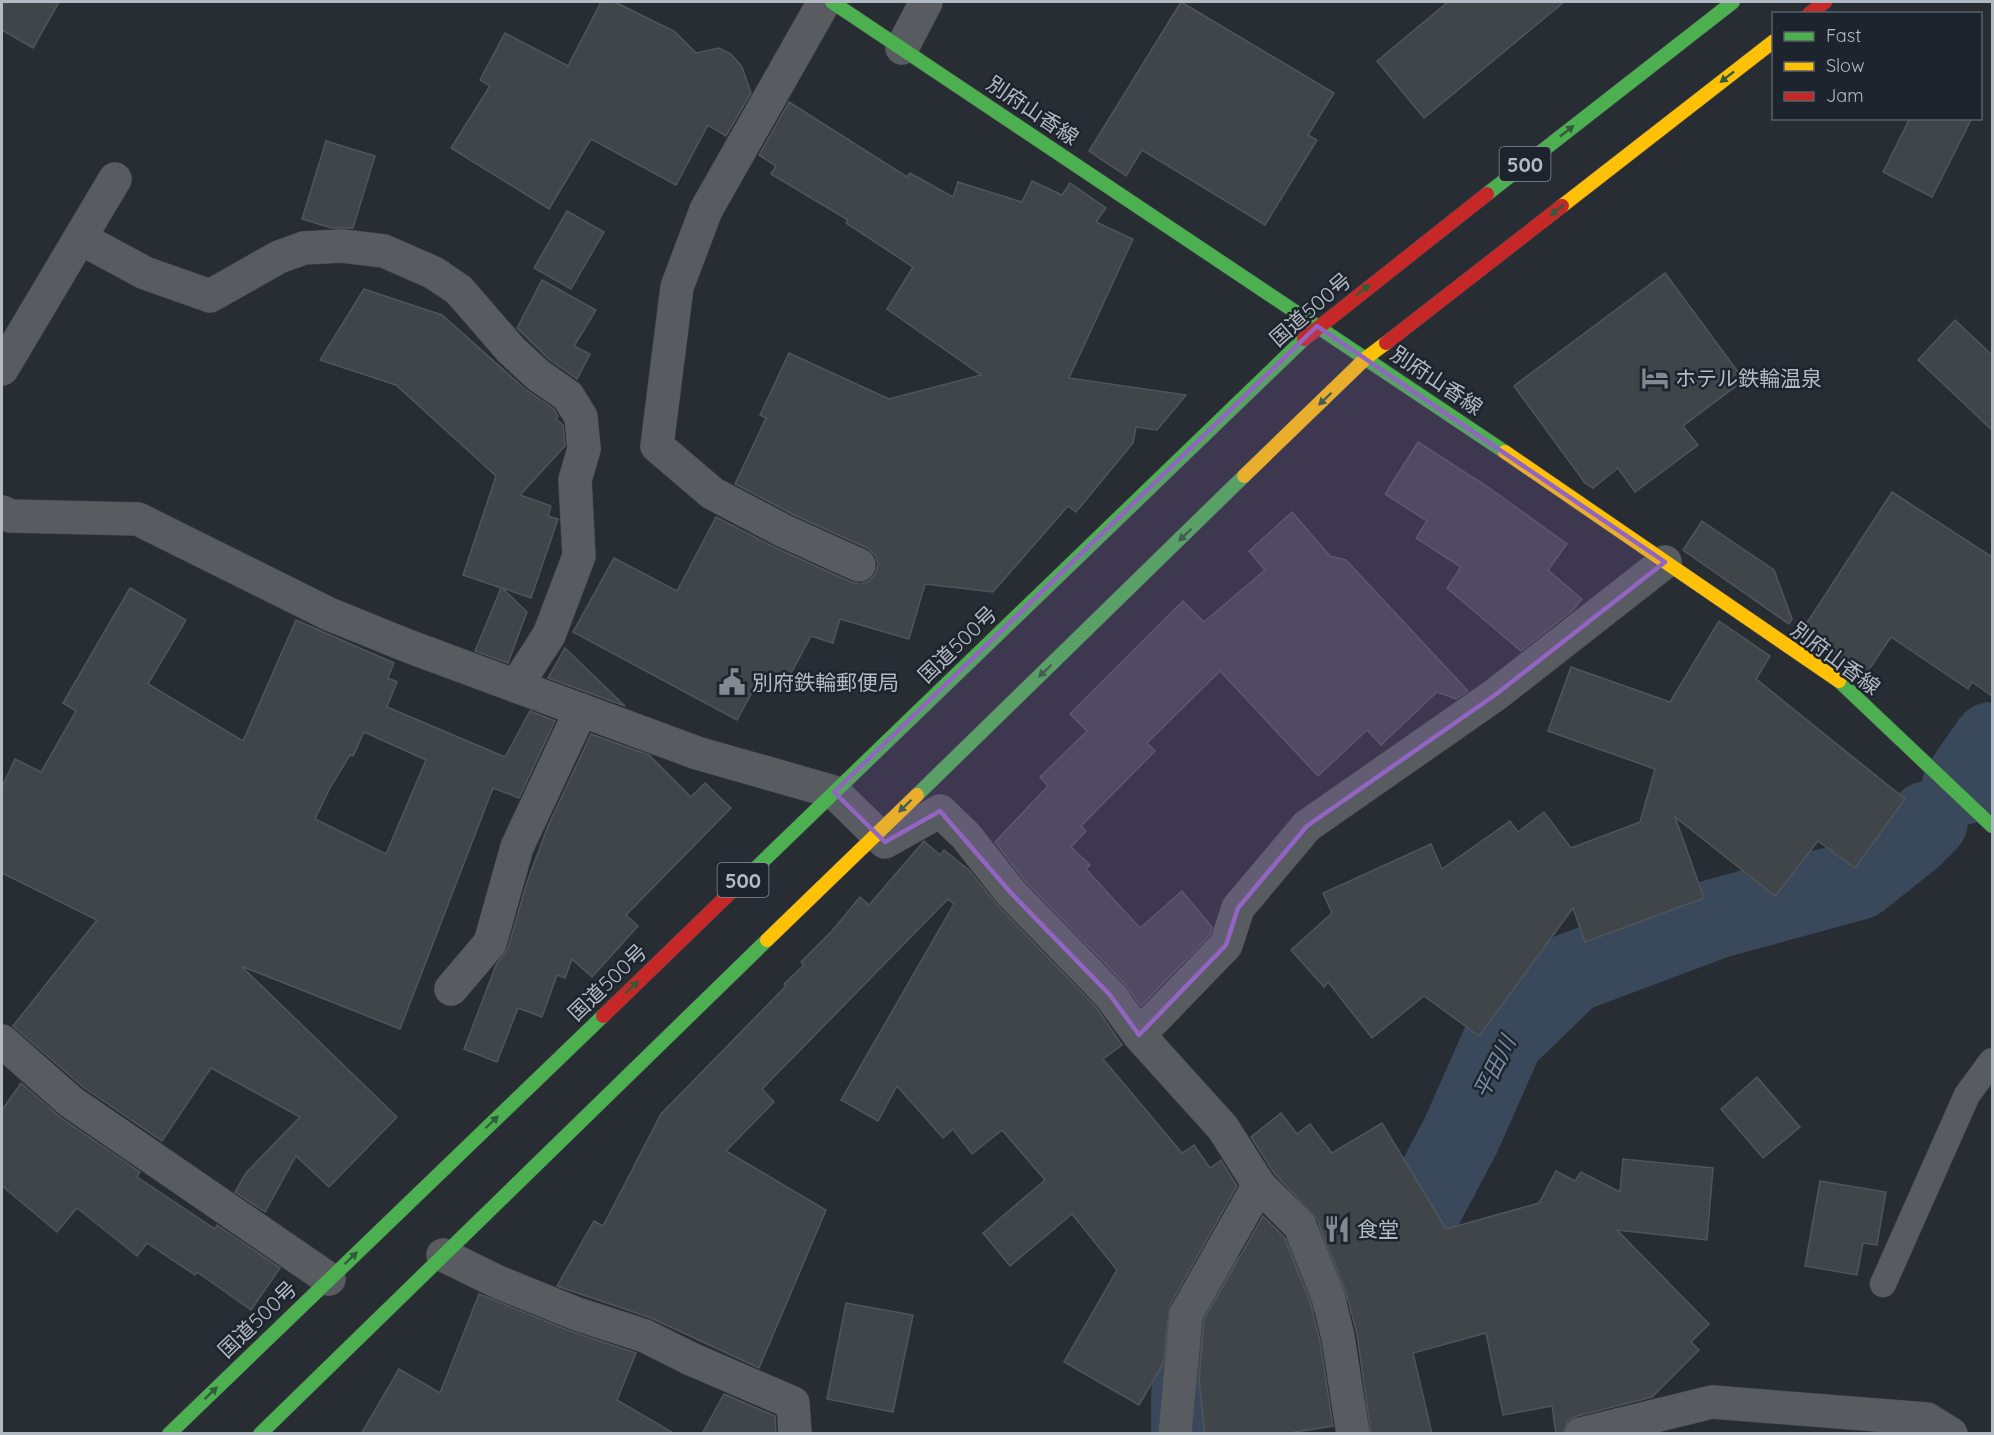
<svg xmlns="http://www.w3.org/2000/svg" width="1994" height="1435" font-family="Quicksand,'Noto Sans JP',sans-serif">
	<rect width="100%" height="100%" fill="#282d33"/>
	<g fill="none" stroke-linecap="round" stroke-linejoin="round">
		<g stroke="#39495b" stroke-width="80">
			<path d="M 1962,785 L 1992,742"/>
			<path d="M 1191,1434 C 1191,1388 1188,1332 1229,1302 L 1357,1254 L 1424,1205 L 1461,1135 L 1504,1038 L 1571,973 L 1715,919 L 1858,880 L 1912,837 L 1928,821"/>
		</g>
	</g>
	<g fill="#40454a" stroke="#50555b" stroke-width="1.5" fill-rule="evenodd">
		<path d="M 2,2 L 59,2 L 33,48 L 2,30 Z"/>
		<path d="M 601,2 L 615,2 L 674,31 L 696,53 L 719,48 L 731,54 L 742,67 L 751,93 L 726,136 L 708,125 L 676,185 L 591,139 L 549,209 L 451,148 L 490,86 L 480,80 L 505,33 L 568,66 Z"/>
		<path d="M 1181,2 L 1334,93 L 1308,135 L 1317,140 L 1265,225 L 1142,150 L 1126,176 L 1089,151 Z"/>
		<path d="M 1448,2 L 1564,2 L 1424,118 L 1377,61 Z"/>
		<path d="M 789,102 L 907,177 L 910,173 L 953,197 L 958,182 L 1022,202 L 1032,181 L 1062,195 L 1070,183 L 1106,208 L 1096,222 L 1133,239 L 1069,378 L 1186,395 L 1157,430 L 1136,427 L 1133,443 L 1076,512 L 1068,506 L 993,592 L 925,584 L 909,639 L 840,619 L 833,643 L 811,636 L 783,688 L 761,676 L 737,720 L 573,632 L 614,558 L 677,591 L 716,517 L 776,548 L 851,582 L 860,584 L 869,581 L 876,573 L 878,564 L 875,555 L 867,548 L 792,514 L 735,484 L 766,418 L 760,415 L 789,353 L 889,399 L 981,375 L 887,309 L 913,267 L 846,223 L 848,220 L 771,174 L 776,166 L 759,155 Z"/>
		<path d="M 1910,118 L 1972,118 L 1932,197 L 1883,172 Z"/>
		<path d="M 326,141 L 375,156 L 353,228 L 332,228 L 302,219 Z"/>
		<path d="M 567,211 L 604,232 L 571,289 L 534,268 Z"/>
		<path d="M 1665,273 L 1744,380 L 1683,426 L 1698,445 L 1635,492 L 1618,468 L 1593,488 L 1585,483 L 1514,386 Z"/>
		<path d="M 542,280 L 596,310 L 574,346 L 590,354 L 577,379 L 550,360 L 517,328 Z"/>
		<path d="M 364,289 L 442,315 L 525,389 L 554,409 L 558,416 L 556,419 L 563,425 L 565,446 L 520,495 L 551,506 L 548,516 L 558,519 L 531,598 L 502,588 L 527,612 L 508,663 L 475,651 L 501,588 L 463,575 L 496,476 L 396,385 L 320,360 Z"/>
		<path d="M 1955,320 L 1992,355 L 1992,430 L 1918,360 Z"/>
		<path d="M 1418,442 L 1488,487 L 1567,544 L 1548,570 L 1582,599 L 1573,610 L 1521,651 L 1447,588 L 1461,567 L 1416,538 L 1427,521 L 1385,494 Z"/>
		<path d="M 1892,492 L 1992,557 L 1992,696 L 1972,682 L 1968,689 L 1891,637 L 1866,674 L 1801,632 Z"/>
		<path d="M 1292,512 L 1330,556 L 1346,560 L 1468,691 L 1456,699 L 1437,692 L 1381,745 L 1367,730 L 1318,776 L 1220,671 L 1147,743 L 1155,751 L 1081,826 L 1086,831 L 1071,847 L 1090,865 L 1086,869 L 1140,928 L 1182,891 L 1212,927 L 1210,935 L 1141,1006 L 1123,982 L 1025,881 L 995,842 L 1048,786 L 1040,777 L 1087,731 L 1070,714 L 1183,601 L 1204,622 L 1265,570 L 1249,551 Z"/>
		<path d="M 1702,521 L 1774,570 L 1792,619 L 1789,624 L 1683,550 Z"/>
		<path d="M 130,588 L 186,620 L 148,684 L 243,741 L 296,620 L 394,663 L 388,678 L 397,682 L 387,707 L 505,757 L 530,711 L 555,721 L 519,798 L 493,788 L 400,1029 L 241,966 L 397,1117 L 329,1187 L 296,1156 L 265,1212 L 235,1192 L 246,1173 L 300,1117 L 211,1068 L 162,1141 L 83,1087 L 13,1026 L 97,920 L 2,873 L 2,787 L 15,759 L 41,772 L 76,711 L 63,703 ZM 364,732 L 426,760 L 386,854 L 315,819 L 331,786 L 350,755 L 353,756 Z"/>
		<path d="M 1719,621 L 1770,656 L 1756,679 L 1905,799 L 1855,868 L 1818,841 L 1775,896 L 1675,817 L 1704,898 L 1585,942 L 1573,908 L 1479,1036 L 1424,996 L 1372,1038 L 1328,982 L 1324,987 L 1291,950 L 1332,913 L 1323,893 L 1431,844 L 1442,869 L 1510,821 L 1518,832 L 1544,812 L 1571,848 L 1640,822 L 1655,769 L 1548,731 L 1571,667 L 1670,702 Z"/>
		<path d="M 565,648 L 625,706 L 548,678 Z"/>
		<path d="M 591,734 L 649,755 L 691,797 L 705,783 L 731,808 L 626,915 L 638,926 L 592,977 L 572,959 L 565,978 L 557,975 L 542,1017 L 518,1008 L 497,1062 L 464,1049 L 496,965 L 508,948 L 527,882 L 548,826 Z"/>
		<path d="M 924,841 L 940,855 L 944,850 L 969,870 L 998,906 L 1096,1007 L 1122,1045 L 1103,1059 L 1182,1153 L 1194,1145 L 1210,1168 L 1221,1160 L 1237,1186 L 1170,1305 L 1163,1364 L 1139,1405 L 1064,1362 L 1117,1270 L 1072,1214 L 1010,1266 L 983,1233 L 1045,1180 L 1002,1130 L 972,1154 L 953,1129 L 943,1138 L 897,1086 L 878,1121 L 841,1100 L 954,904 L 948,899 L 762,1089 L 774,1102 L 726,1151 L 826,1210 L 759,1368 L 651,1318 L 557,1286 L 594,1221 L 603,1226 L 661,1114 L 786,986 L 784,984 L 804,965 L 801,962 L 832,931 L 860,897 L 869,905 Z"/>
		<path d="M 1757,1077 L 1800,1127 L 1763,1158 L 1721,1109 Z"/>
		<path d="M 21,1083 L 60,1117 L 140,1172 L 137,1177 L 215,1229 L 217,1225 L 280,1268 L 251,1310 L 197,1272 L 195,1275 L 147,1243 L 137,1256 L 77,1208 L 57,1232 L 2,1186 L 2,1110 Z"/>
		<path d="M 1281,1113 L 1297,1134 L 1310,1124 L 1332,1153 L 1382,1123 L 1446,1229 L 1539,1203 L 1556,1171 L 1575,1181 L 1581,1172 L 1620,1192 L 1623,1159 L 1713,1168 L 1707,1240 L 1617,1230 L 1709,1324 L 1691,1342 L 1699,1350 L 1652,1397 L 1577,1416 L 1568,1421 L 1563,1434 L 1556,1434 L 1552,1406 L 1503,1415 L 1486,1333 L 1413,1353 L 1432,1434 L 1371,1434 L 1357,1334 L 1346,1292 L 1317,1219 L 1274,1173 L 1251,1137 Z"/>
		<path d="M 1820,1181 L 1886,1192 L 1877,1245 L 1863,1243 L 1857,1275 L 1805,1266 Z"/>
		<path d="M 1263,1216 L 1284,1237 L 1310,1302 L 1320,1341 L 1333,1426 L 1282,1434 L 1205,1434 L 1199,1381 L 1204,1320 Z"/>
		<path d="M 479,1294 L 570,1331 L 636,1353 L 617,1400 L 675,1434 L 361,1434 L 399,1369 L 440,1393 Z"/>
		<path d="M 846,1303 L 913,1315 L 893,1412 L 827,1399 Z"/>
		<path d="M 724,1394 L 775,1416 L 776,1434 L 702,1434 Z"/>
	</g>
	<g fill="none" stroke-linecap="round" stroke-linejoin="round">
		<defs>
			<path id="lane" d="M 1883,1284 L 1967,1095 L 1992,1061"/>
			<g id="street">
				<path d="M 824,2 L 706,210 L 677,287 L 657,446 L 712,493 L 784,531 L 859,565"/>
				<path d="M 902,48 L 926,2"/>
				<path d="M 80,238 L 145,273 L 210,296 L 279,257 L 304,248 L 342,246 L 384,251 L 434,273 L 459,290 L 511,350 L 538,375 L 568,396 L 581,417 L 584,449 L 575,480 L 579,556 L 549,635 L 516,686"/>
				<path d="M 2,369 L 115,179"/>
				<path d="M 2,512 L 10,516 L 138,519 L 329,614 L 408,646 L 697,753 L 834,792 L 885,842 L 940,811 L 966,836 L 1011,893 L 1110,995 L 1139,1035 L 1223,1128 L 1259,1185 L 1300,1226 L 1328,1296 L 1338,1337 L 1353,1434"/>
				<path d="M 451,989 L 490,943 L 517,847 L 581,710"/>
				<path d="M 1139,1035 L 1226,945 L 1238,908 L 1307,826 L 1495,695 L 1665,562"/>
				<path d="M 2,1041 L 71,1102 L 329,1279"/>
				<path d="M 443,1255 L 498,1282 L 577,1314 L 645,1336 L 691,1359 L 793,1403 L 795,1434"/>
				<path d="M 1175,1434 L 1186,1314 L 1259,1185"/>
				<path d="M 1581,1434 L 1712,1402 L 1927,1419 L 1951,1434"/>
			</g>
			<g id="fast">
				<path d="M 832,2 L 1505,452"/>
				<path d="M 1487,194 L 1733,2"/>
				<path d="M 1839,681 L 1992,826"/>
				<path d="M 917,795 L 1244,476"/>
				<path d="M 731,892 L 1304,339"/>
				<path d="M 169,1434 L 603,1016"/>
				<path d="M 260,1434 L 767,940"/>
			</g>
			<g id="slow">
				<path d="M 1562,206 L 1774,41"/>
				<path d="M 1505,452 L 1839,681"/>
				<path d="M 1244,476 L 1366,358 L 1386,343"/>
				<path d="M 767,940 L 917,795"/>
			</g>
			<g id="jam">
				<path d="M 1809,14 L 1825,2"/>
				<path d="M 1304,339 L 1487,194"/>
				<path d="M 1386,343 L 1562,206"/>
				<path d="M 603,1016 L 731,892"/>
			</g>
		</defs>
		<use href="#lane" stroke="#46494e" stroke-width="27"/>
		<use href="#street" stroke="#46494e" stroke-width="34"/>
		<use href="#fast" stroke="#46494e" stroke-width="15"/>
		<use href="#slow" stroke="#46494e" stroke-width="15"/>
		<use href="#jam" stroke="#46494e" stroke-width="15"/>
		<use href="#lane" stroke="#585c61" stroke-width="26"/>
		<use href="#street" stroke="#585c61" stroke-width="33"/>
		<use href="#fast" stroke="#4caf50" stroke-width="14"/>
		<use href="#slow" stroke="#ffc107" stroke-width="14"/>
		<use href="#jam" stroke="#c62828" stroke-width="14"/>
	</g>
	<defs><path id="oneway-solid" d="M-6-.8H1V-3.2L6.5 0L1 3.2V.8H-6Z" transform="scale(1.5)"/></defs>
	<g fill="#305c3b">
		<use href="#oneway-solid" transform="translate(1727 77) rotate(142)"/>
		<use href="#oneway-solid" transform="translate(1567 131) rotate(-38)"/>
		<use href="#oneway-solid" transform="translate(1557 210) rotate(142)"/>
		<use href="#oneway-solid" transform="translate(1363 290) rotate(-38)"/>
		<use href="#oneway-solid" transform="translate(1325 399) rotate(136)"/>
		<use href="#oneway-solid" transform="translate(1185 535) rotate(136)"/>
		<use href="#oneway-solid" transform="translate(1045 671) rotate(136)"/>
		<use href="#oneway-solid" transform="translate(905 806) rotate(136)"/>
		<use href="#oneway-solid" transform="translate(632 987) rotate(-44)"/>
		<use href="#oneway-solid" transform="translate(492 1122) rotate(-44)"/>
		<use href="#oneway-solid" transform="translate(351 1258) rotate(-44)"/>
		<use href="#oneway-solid" transform="translate(211 1393) rotate(-44)"/>
	</g>
	<path fill="#9165c1" fill-opacity="0.2" stroke="#9165c1" stroke-width="4.5" stroke-linejoin="round" d="M 1317,326 L 1665,562 L 1495,695 L 1307,826 L 1238,908 L 1226,945 L 1139,1035 L 1110,995 L 1011,893 L 940,811 L 885,842 L 834,792 Z"/>
	<defs>
		<symbol id="hotel-bare" viewBox="-9 -9 18 18"><path d="M-6-4.5h1.5V1H6V5H4.5V3h-9V5H-6ZM-4 0a1.8 1.8 0 1 1 3.6 0ZM.5 0V-2.5h3Q6-2.5 6 0Z" fill="#828991" stroke="#1d242d" stroke-width="2.5" paint-order="stroke"/></symbol>
		<symbol id="civic-bare" viewBox="-9 -9 18 18"><path d="M-.6-6.5H3V-4.5H.6V-3L4-1V1h2V6H-6V1h2V-1L-.6-3ZM-1.2 2.5V6h2.4V2.5Z" fill="#828991" stroke="#1d242d" stroke-width="2.5" paint-order="stroke"/></symbol>
		<symbol id="restaurant-bare" viewBox="-9 -9 18 18"><path d="M-5-6h1v4h1v-4h1v4h1v-4h1v5L-1.5 .5V6h-2V.5L-5-1ZM5-6V6H3V1.5H1.5Q1.5-4 5-6Z" fill="#828991" stroke="#1d242d" stroke-width="2.5" paint-order="stroke"/></symbol>
	</defs>
	<g fill-rule="evenodd">
		<use href="#hotel-bare" x="1636" y="359" width="38" height="38"/>
		<use href="#civic-bare" x="713" y="663" width="38" height="38"/>
		<use href="#restaurant-bare" x="1318" y="1210" width="38" height="38"/>
	</g>
	<g text-anchor="middle" dominant-baseline="central" stroke-width="5" stroke-linejoin="round" paint-order="stroke">
		<g fill="#1d242d" stroke="#858d97" stroke-width="1.5">
			<rect x="1499.5" y="147" width="51" height="34" rx="4.5"/>
			<rect x="717.5" y="863" width="51" height="34" rx="4.5"/>
		</g>
		<g font-size="20" font-weight="bold" fill="#b2bac4">
			<text x="1525" y="164">500</text>
			<text x="743" y="880">500</text>
		</g>
		<g font-size="21" fill="#b2bac4" stroke="#1d242d">
			<text transform="translate(1033 110) rotate(34)">別府山香線</text>
			<text transform="translate(1310 309) rotate(-41)">国道500号</text>
			<text transform="translate(1437 380) rotate(34)">別府山香線</text>
			<text transform="translate(957 644) rotate(-44)">国道500号</text>
			<text transform="translate(1836 658) rotate(37)">別府山香線</text>
			<text transform="translate(607 982) rotate(-44)">国道500号</text>
			<text transform="translate(257 1319) rotate(-44)">国道500号</text>
		</g>
		<g font-size="21" fill="#b2bac4" stroke="#1d242d" text-anchor="start">
			<text x="1675" y="378">ホテル鉄輪温泉</text>
			<text x="752" y="682">別府鉄輪郵便局</text>
			<text x="1357" y="1229">食堂</text>
		</g>
		<g font-size="22" font-style="italic" fill="#768ca4" stroke="#1d242d">
			<text transform="translate(1494 1067) rotate(-63)">平田川</text>
		</g>
	</g>
	<rect width="1994" height="1435" fill="none" stroke="#b2bac4" stroke-width="6"/>
	<rect x="1772" y="12" width="210" height="108" fill="#1d242d" stroke="#596069" stroke-width="1.5"/>
	<rect x="1784" y="32" width="30" height="9" fill="#4caf50" stroke="#596069" stroke-width="1.5"/>
	<text x="1826" y="42" font-size="18" fill="#b2bac4">Fast</text>
	<rect x="1784" y="62" width="30" height="9" fill="#ffc107" stroke="#596069" stroke-width="1.5"/>
	<text x="1826" y="72" font-size="18" fill="#b2bac4">Slow</text>
	<rect x="1784" y="92" width="30" height="9" fill="#c62828" stroke="#596069" stroke-width="1.5"/>
	<text x="1826" y="102" font-size="18" fill="#b2bac4">Jam</text>
</svg>
